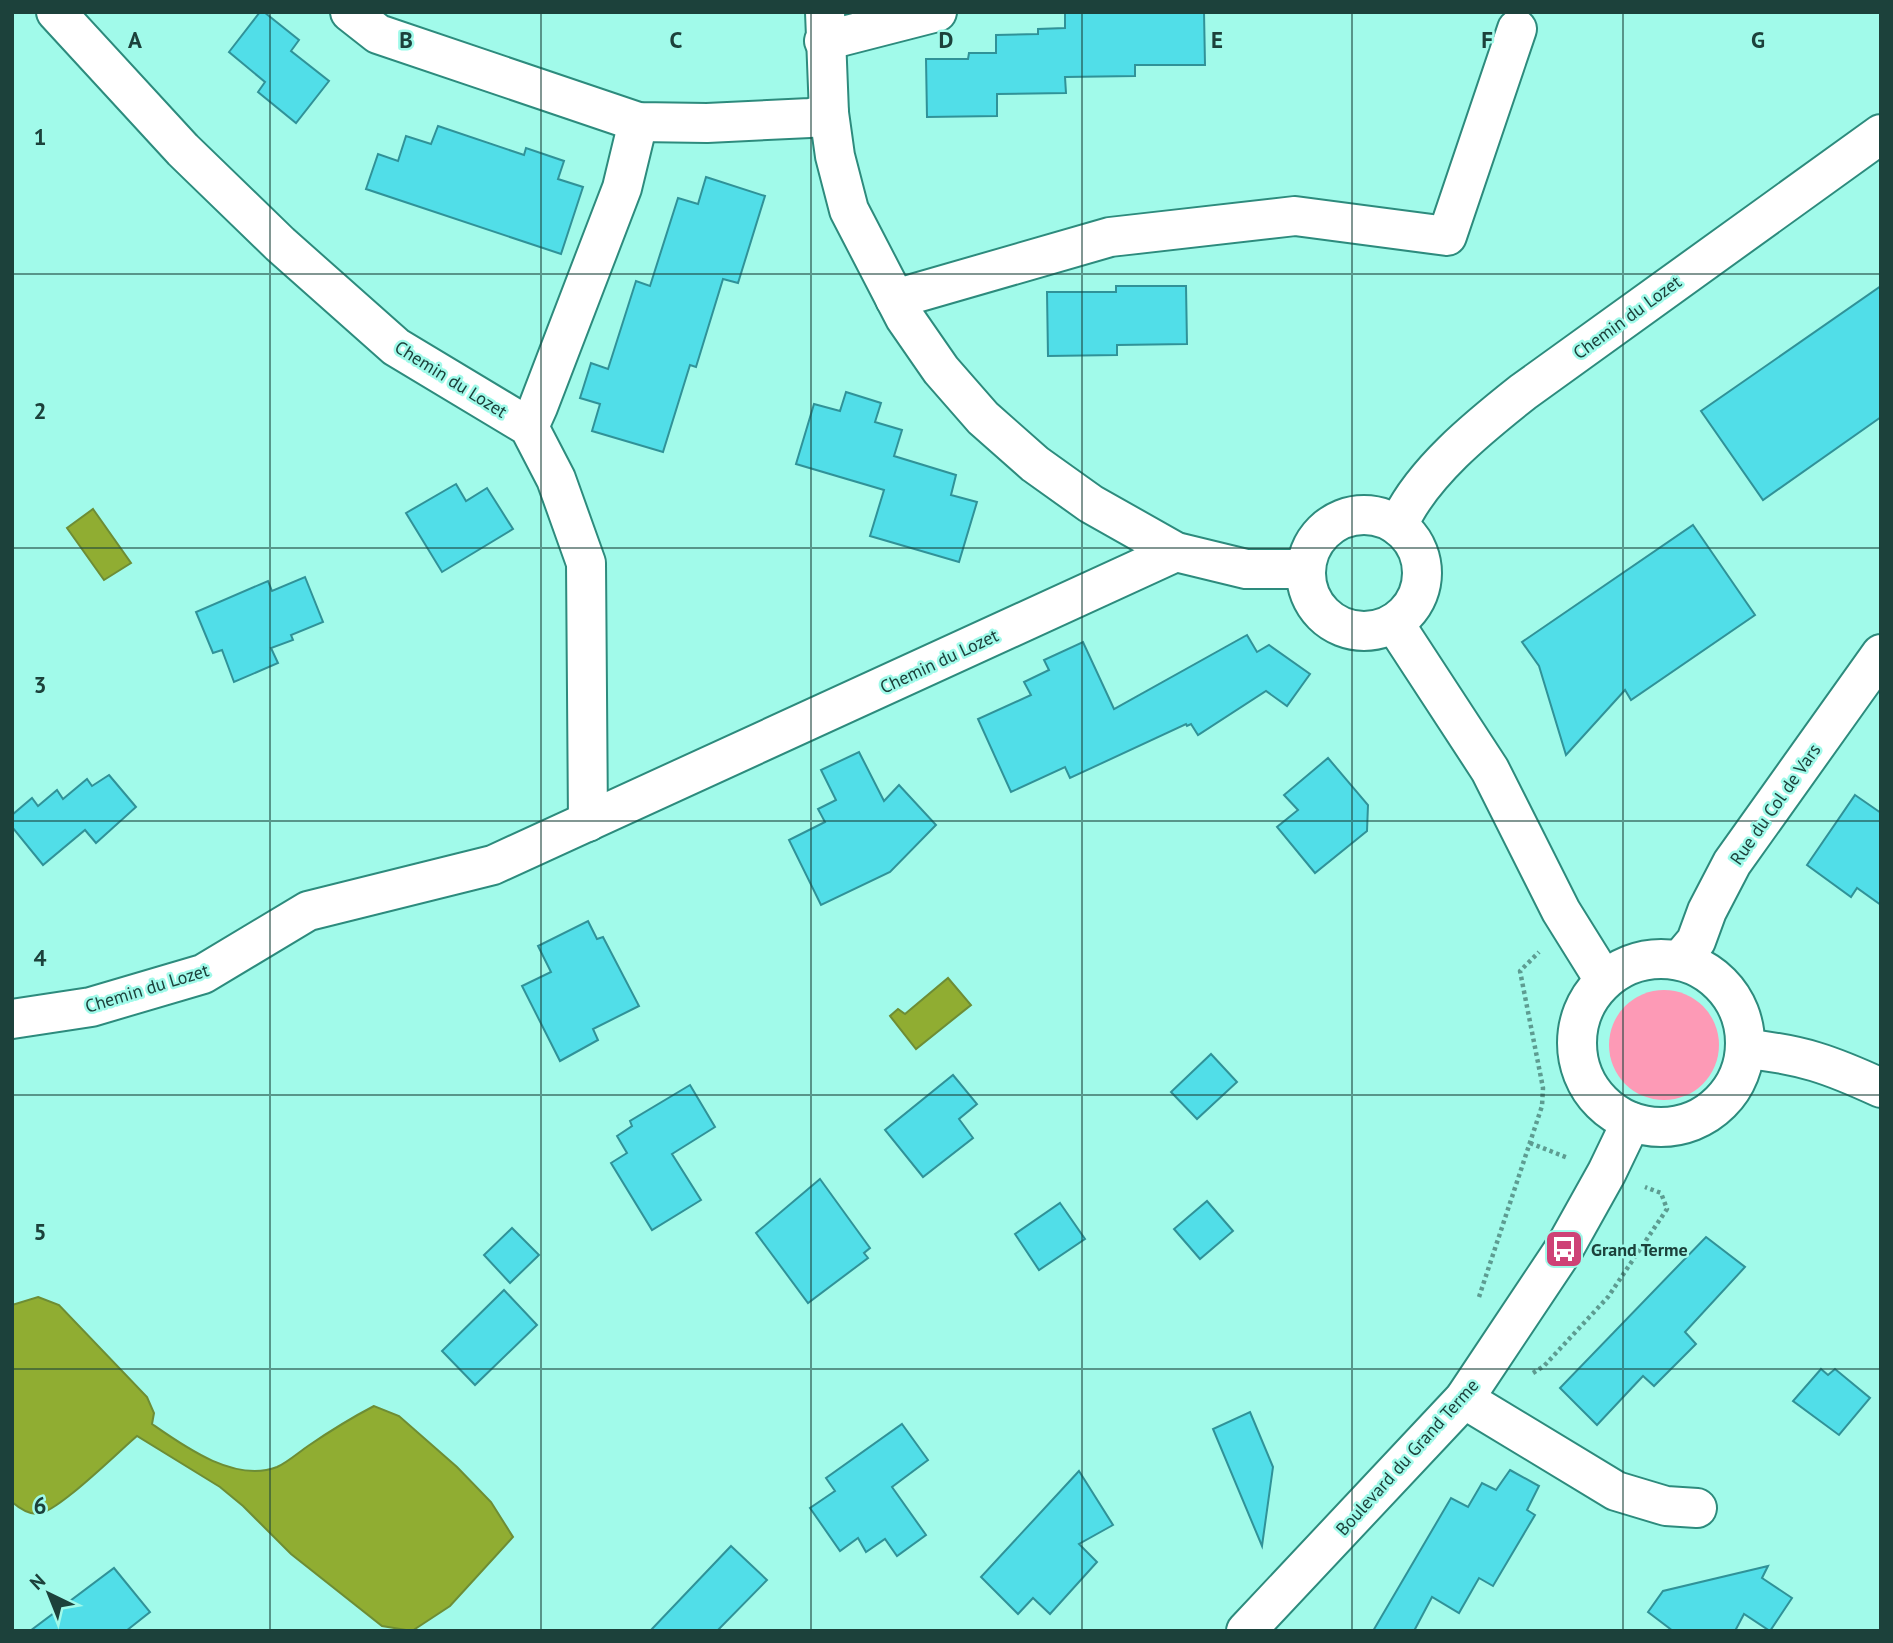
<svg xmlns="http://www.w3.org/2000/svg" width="1893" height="1643" font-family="'PT Sans',sans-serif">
	<rect width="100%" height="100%" fill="#a1faea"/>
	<circle fill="#fd9ab6" cx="1664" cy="1045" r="55"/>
	<g fill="#90ad32" stroke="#6d8d35" stroke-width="2">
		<path d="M 93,509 L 131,563 L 104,580 L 67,528 Z"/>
		<path d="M 948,978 L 971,1005 L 916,1049 L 890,1016 L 898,1009 L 905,1014 Z"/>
		<path d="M 38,1297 L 59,1305 L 147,1397 L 154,1413 L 152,1424 C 185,1447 235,1483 277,1467 C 288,1462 299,1452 308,1446 C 330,1431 351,1418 374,1406 L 399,1416 L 457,1467 L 491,1502 L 513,1537 L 450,1606 L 412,1631 L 382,1626 L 291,1554 L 243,1506 L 220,1487 L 137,1436 C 119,1451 56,1514 37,1514 C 28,1514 19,1508 12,1502 L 12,1305 Z"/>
	</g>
	<g fill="#51dee8" stroke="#309298" stroke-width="2">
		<path d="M 260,12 L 264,12 L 299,40 L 291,51 L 329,81 L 296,123 L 258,92 L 265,82 L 229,52 Z"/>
		<path d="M 1204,12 L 1205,65 L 1135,65 L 1135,76 L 1065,77 L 1066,93 L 997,94 L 997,116 L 927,117 L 926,59 L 968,59 L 969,53 L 996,53 L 996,35 L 1038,34 L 1038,29 L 1065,28 L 1065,13 Z"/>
		<path d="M 438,126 L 524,155 L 526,148 L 564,161 L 558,179 L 583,187 L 561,254 L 366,189 L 378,154 L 398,161 L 406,136 L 431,144 Z"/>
		<path d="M 706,177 L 765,196 L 738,283 L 723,279 L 696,367 L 690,365 L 663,452 L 592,431 L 600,404 L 580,398 L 591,363 L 608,369 L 636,281 L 650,286 L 678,198 L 698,204 Z"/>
		<path d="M 1116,286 L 1186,286 L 1187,344 L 1117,345 L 1117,355 L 1048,356 L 1047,292 L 1116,292 Z"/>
		<path d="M 1881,286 L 1881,417 L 1763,500 L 1701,411 Z"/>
		<path d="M 846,392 L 881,403 L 875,422 L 902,430 L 894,456 L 956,475 L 951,495 L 977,502 L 959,562 L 870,536 L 884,490 L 796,464 L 814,404 L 840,411 Z"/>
		<path d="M 456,484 L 466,501 L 487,488 L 513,529 L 442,572 L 406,513 Z"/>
		<path d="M 1693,525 L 1755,615 L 1631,700 L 1625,690 L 1566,755 L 1539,666 L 1522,642 Z"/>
		<path d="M 305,577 L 323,622 L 291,635 L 293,640 L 271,648 L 278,663 L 234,682 L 222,650 L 213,653 L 196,612 L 268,581 L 272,591 Z"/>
		<path d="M 1247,635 L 1257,652 L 1269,645 L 1310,674 L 1287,706 L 1266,691 L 1198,735 L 1191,724 L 1187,726 L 1186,724 L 1070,778 L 1065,767 L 1011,792 L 978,719 L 1031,695 L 1024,682 L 1049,670 L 1044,660 L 1083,642 L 1114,709 Z"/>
		<path d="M 859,752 L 884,801 L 899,785 L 936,825 L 890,872 L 821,905 L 789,840 L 825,822 L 818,809 L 836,800 L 821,770 Z"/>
		<path d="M 1328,758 L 1368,805 L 1367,831 L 1315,873 L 1277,827 L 1298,810 L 1284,795 Z"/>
		<path d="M 109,775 L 136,807 L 96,843 L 85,830 L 43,865 L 12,827 L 12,815 L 32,798 L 38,806 L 57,790 L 63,799 L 87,779 L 92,786 Z"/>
		<path d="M 1855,795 L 1881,813 L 1881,905 L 1857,888 L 1851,897 L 1807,865 Z"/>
		<path d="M 588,921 L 597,939 L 603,937 L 639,1006 L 593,1029 L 598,1040 L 560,1061 L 522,986 L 551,972 L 538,946 Z"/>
		<path d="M 1211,1054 L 1237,1082 L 1197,1119 L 1171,1092 Z"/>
		<path d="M 953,1075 L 977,1104 L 959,1119 L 973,1138 L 923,1177 L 885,1130 Z"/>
		<path d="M 690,1085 L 715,1127 L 672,1154 L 701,1200 L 652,1230 L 611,1163 L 627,1153 L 617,1136 L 632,1126 L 630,1121 Z"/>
		<path d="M 820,1179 L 870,1248 L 864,1253 L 868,1258 L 808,1303 L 756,1233 Z"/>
		<path d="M 1207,1201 L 1233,1231 L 1200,1259 L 1174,1229 Z"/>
		<path d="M 1060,1203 L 1085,1239 L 1039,1270 L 1015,1234 Z"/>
		<path d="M 512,1228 L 539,1255 L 510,1283 L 484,1255 Z"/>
		<path d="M 1706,1237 L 1745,1267 L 1685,1332 L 1696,1344 L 1654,1386 L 1643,1376 L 1597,1425 L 1560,1388 Z"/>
		<path d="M 504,1290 L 537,1325 L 475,1385 L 442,1351 Z"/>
		<path d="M 1821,1369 L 1828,1375 L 1835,1369 L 1870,1398 L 1839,1435 L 1793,1401 Z"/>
		<path d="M 1250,1412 L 1273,1467 L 1262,1546 L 1213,1429 Z"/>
		<path d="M 902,1424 L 928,1460 L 892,1487 L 926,1535 L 897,1556 L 885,1539 L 866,1552 L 858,1538 L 840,1551 L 810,1508 L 835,1491 L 826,1478 Z"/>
		<path d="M 1510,1470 L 1539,1486 L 1527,1510 L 1535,1515 L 1493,1586 L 1479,1578 L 1459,1613 L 1432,1597 L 1414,1631 L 1373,1631 L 1451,1498 L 1468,1507 L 1482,1483 L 1496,1490 Z"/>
		<path d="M 1079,1471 L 1113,1525 L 1079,1544 L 1097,1562 L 1050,1614 L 1033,1598 L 1018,1614 L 981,1577 Z"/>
		<path d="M 731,1546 L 767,1580 L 717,1631 L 650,1631 Z"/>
		<path d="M 1768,1566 L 1762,1578 L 1792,1598 L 1770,1631 L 1744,1614 L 1735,1631 L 1673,1631 L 1648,1612 L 1663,1591 Z"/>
		<path d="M 114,1568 L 150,1612 L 126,1631 L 30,1631 Z"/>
	</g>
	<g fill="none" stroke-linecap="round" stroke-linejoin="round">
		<defs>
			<g id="street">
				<path d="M 56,12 L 183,150 L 280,244 L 396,347 L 529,427 L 556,479 L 586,563 L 588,822"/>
				<path d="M 350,12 L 378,34 L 638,122 L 707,123 L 810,118 L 829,113"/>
				<path d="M 825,12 L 829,113 L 835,156 L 849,210 L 905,318 L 941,370 L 983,418 L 1035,464 L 1091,504 L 1176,552 L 1246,569 L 1306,569"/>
				<path d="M 824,41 L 937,12"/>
				<path d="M 895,299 L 1110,237 L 1295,216 L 1447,236 L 1517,29"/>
				<path d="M 529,427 L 538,407 L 622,188 L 638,122"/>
				<path d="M 1680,960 L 1696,941 L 1707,911 L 1732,863 L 1881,654"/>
				<path d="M 12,1019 L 91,1007 L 203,974 L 308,911 L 493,865 L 1176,552"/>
				<path d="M 1464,1399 L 1616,1491 L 1666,1506 L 1697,1508"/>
			</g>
			<g id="secondary">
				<circle cx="1364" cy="573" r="58"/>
				<path d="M 1398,526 C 1420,474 1480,426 1523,392 L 1881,134"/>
				<path d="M 1394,623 L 1490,770 L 1561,911 L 1604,980"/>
				<circle cx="1661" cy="1043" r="84"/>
				<path d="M 1746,1049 C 1801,1054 1831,1065 1881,1088"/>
				<path d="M 1246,1631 L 1464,1399 L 1564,1249 L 1607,1172 L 1631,1122"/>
			</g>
		</defs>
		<use href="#street" stroke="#2d8b7d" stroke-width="42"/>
		<use href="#secondary" stroke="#2d8b7d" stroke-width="42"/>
		<g stroke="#5d9c91" stroke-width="4.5" stroke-dasharray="3.5 3.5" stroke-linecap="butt">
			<path d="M 1530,1143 L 1568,1158"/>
			<path d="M 1479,1297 L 1542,1106 L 1543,1088 L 1520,971 L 1539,952"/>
			<path d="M 1533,1373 L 1544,1366 L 1608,1297 L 1667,1209 L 1661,1193 L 1645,1187"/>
		</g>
		<use href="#street" stroke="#fff" stroke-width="38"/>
		<use href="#secondary" stroke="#fff" stroke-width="38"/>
	</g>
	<path fill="none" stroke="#1c413b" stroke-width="2" stroke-opacity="0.55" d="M 270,12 L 270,1631M 541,12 L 541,1631M 811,12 L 811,1631M 1082,12 L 1082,1631M 1352,12 L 1352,1631M 1623,12 L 1623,1631M 12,274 L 1881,274M 12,548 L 1881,548M 12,821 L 1881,821M 12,1095 L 1881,1095M 12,1369 L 1881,1369"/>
	<defs>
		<symbol id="bus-square" viewBox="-11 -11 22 22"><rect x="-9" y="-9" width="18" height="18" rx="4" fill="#ce4276" stroke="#a1faea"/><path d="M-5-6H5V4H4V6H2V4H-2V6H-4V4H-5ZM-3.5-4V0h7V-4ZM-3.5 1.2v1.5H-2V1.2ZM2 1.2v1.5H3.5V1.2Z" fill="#fff"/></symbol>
	</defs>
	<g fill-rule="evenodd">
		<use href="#bus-square" x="1542" y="1227" width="44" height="44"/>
	</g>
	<g text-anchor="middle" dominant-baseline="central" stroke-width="5" stroke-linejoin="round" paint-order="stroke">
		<g font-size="18" fill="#1c413b" stroke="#a1faea">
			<text transform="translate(1627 317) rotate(-36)">Chemin du Lozet</text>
			<text transform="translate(451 379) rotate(32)">Chemin du Lozet</text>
			<text transform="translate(939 661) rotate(-25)">Chemin du Lozet</text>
			<text transform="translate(1775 804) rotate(-55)">Rue du Col de Vars</text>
			<text transform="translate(147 988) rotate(-17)">Chemin du Lozet</text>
			<text transform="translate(1407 1457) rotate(-48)">Boulevard du Grand Terme</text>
		</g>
		<g font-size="18" font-weight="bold" fill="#1c413b" stroke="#a1faea" text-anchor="start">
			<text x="1591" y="1249">Grand Terme</text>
		</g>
	</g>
	<g font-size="23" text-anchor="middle" font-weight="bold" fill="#1c413b" stroke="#a1faea" stroke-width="5" stroke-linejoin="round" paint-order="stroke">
		<text x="135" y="48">A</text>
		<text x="406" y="48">B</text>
		<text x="676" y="48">C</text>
		<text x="946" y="48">D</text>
		<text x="1217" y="48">E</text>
		<text x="1487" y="48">F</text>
		<text x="1758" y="48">G</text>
		<text x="40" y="145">1</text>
		<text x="40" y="419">2</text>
		<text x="40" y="693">3</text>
		<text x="40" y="966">4</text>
		<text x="40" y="1240">5</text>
		<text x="40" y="1514">6</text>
	</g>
	<rect width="1893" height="1643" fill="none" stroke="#1c413b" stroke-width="28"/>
	<g transform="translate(49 1594) rotate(317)" stroke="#a1faea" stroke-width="5" paint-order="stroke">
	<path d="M0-5L12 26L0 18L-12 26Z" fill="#1c413b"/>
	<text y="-10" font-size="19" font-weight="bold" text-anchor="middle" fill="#1c413b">N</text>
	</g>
</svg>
